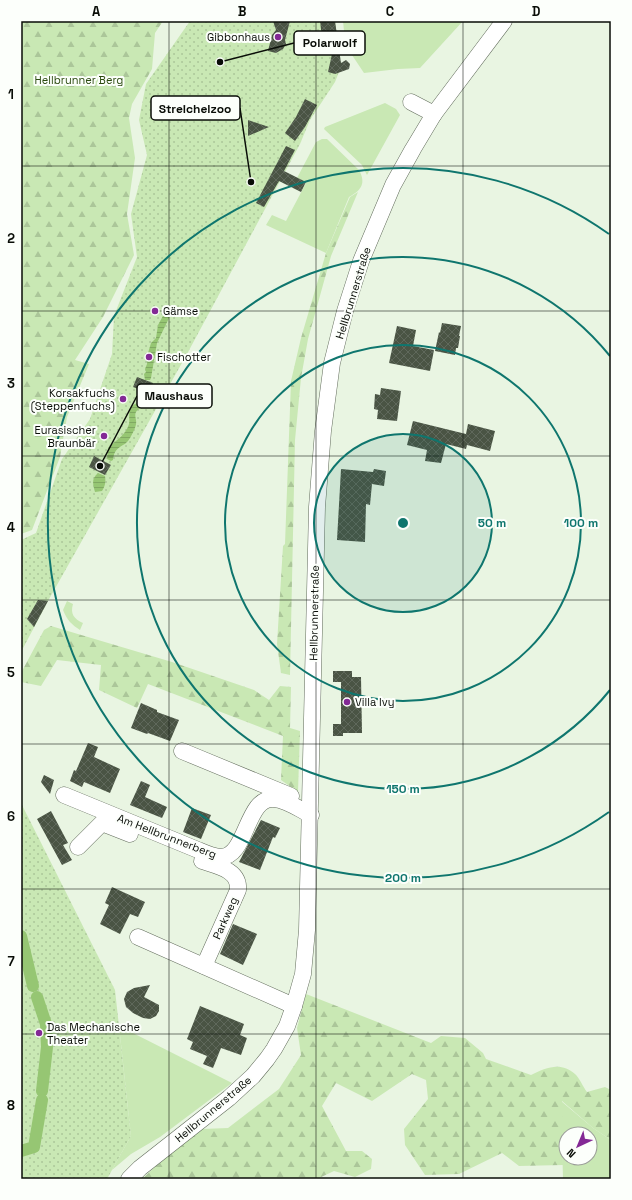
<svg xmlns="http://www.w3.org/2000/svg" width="632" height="1200" font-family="'Space Grotesk',sans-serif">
	<defs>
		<pattern id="forest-firs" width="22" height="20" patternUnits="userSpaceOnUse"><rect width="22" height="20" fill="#c9e8b4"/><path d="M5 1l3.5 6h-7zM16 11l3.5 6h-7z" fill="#abc699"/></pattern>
		<pattern id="park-dots" width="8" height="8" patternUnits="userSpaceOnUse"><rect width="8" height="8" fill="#c9e8b4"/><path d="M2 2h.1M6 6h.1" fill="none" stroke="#abc699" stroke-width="1.8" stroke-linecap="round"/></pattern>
		<pattern id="water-rules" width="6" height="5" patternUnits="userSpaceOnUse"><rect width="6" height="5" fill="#96c673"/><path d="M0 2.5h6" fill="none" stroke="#80a962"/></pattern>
		<pattern id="building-cross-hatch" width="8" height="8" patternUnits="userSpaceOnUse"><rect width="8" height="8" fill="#4a5444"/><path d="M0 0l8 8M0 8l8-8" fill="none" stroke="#5f685b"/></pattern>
	</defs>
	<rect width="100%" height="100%" fill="#e9f5e2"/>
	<g fill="#c9e8b4" fill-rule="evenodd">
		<path d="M 343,21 L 463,21 L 420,68 L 398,69 L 364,73 L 352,55 L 345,41 Z"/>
		<path d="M 385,103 L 396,109 L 400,115 L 367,175 L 362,165 L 324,129 L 325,127 Z"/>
		<path d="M 322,139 L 327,139 L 359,170 C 366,183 362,190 349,197 L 326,253 L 266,225 L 272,215 L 286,221 L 306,183 L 297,178 L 316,142 Z"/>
		<path d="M 67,601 L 73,604 C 70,614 74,619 83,623 L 80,630 C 72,625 67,620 63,610 Z"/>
		<path d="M 119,1026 L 232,1083 L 160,1137 L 131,1154 L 112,1170 L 131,1136 Z"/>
		<path d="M 561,1101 L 593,1128 L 611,1140 L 611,1179 L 563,1179 ZM 566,1134 L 590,1134 L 590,1158 L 566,1158 Z"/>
	</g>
	<g fill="url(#forest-firs)">
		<path d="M 21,21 L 163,21 L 155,33 L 152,69 L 132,104 L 129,118 L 135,158 L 127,214 L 134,255 L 103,317 L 75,360 L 89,364 L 67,417 L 60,457 L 32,530 L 21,534 Z"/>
		<path d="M 358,192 L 331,256 L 308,339 L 301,378 L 295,440 L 290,675 L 281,673 L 277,644 L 283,546 L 285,544 L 291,381 L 301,338 L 326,253 L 350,197 Z"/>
		<path d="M 51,626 L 172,662 L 254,690 L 269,700 L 280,686 L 291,687 L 290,728 L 300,731 L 298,792 L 281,780 L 283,736 L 148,684 L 137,708 L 99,690 L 101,665 L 57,660 L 41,686 L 21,682 L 21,673 L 44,630 Z"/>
		<path d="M 306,994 L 431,1043 L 441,1036 L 465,1038 L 483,1053 L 486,1059 L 531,1075 C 545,1068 561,1061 575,1074 C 579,1077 583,1087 587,1092 L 605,1087 L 611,1090 L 611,1140 L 593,1128 L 562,1101 L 563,1165 L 519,1166 L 502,1153 L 459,1174 L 425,1175 L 405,1145 L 404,1129 L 428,1099 L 426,1080 L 412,1074 L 372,1101 L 336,1083 L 322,1106 L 346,1151 L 362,1151 L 372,1159 L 371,1169 L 355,1177 L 334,1171 L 317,1179 L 253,1179 L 251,1178 L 250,1179 L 142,1179 L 156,1166 L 202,1129 L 228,1128 L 279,1089 L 301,1055 L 297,1028 Z"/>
	</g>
	<g fill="url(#park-dots)">
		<path d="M 190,21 L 335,21 L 341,67 L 335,82 L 310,120 L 300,144 L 187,354 L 48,601 L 21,652 L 21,540 L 36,533 L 62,459 L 90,419 L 112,354 L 114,316 L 137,257 L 131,214 L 147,155 L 139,120 L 146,84 Z"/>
		<path d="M 21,803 L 115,990 L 131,1136 L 107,1179 L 21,1179 Z"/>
	</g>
	<g fill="url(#water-rules)">
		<path d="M 167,313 L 170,316 L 157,343 L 151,378 L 150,380 L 145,380 L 144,374 L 146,372 L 145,369 L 147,364 L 148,353 L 151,343 L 156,338 L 158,325 L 164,314 Z"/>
		<path d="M 141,391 L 148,394 L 151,396 C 149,408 141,405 136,412 C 134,416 137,420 136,424 C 136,427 130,439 128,441 C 126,443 125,444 123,445 C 116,449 114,452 113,460 L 111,461 L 107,459 L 108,448 C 116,440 126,435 129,424 C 130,419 128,413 131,408 C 133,403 139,404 142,398 Z"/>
		<path d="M 98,473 L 105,476 C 106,482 105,486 102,491 L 95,492 C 93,484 91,479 98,473 Z"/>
	</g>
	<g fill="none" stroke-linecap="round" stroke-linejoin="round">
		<g stroke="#96c673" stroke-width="12">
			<path d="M 21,936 L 33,986"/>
			<path d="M 37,997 L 46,1024 L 47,1047 L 42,1091"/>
			<path d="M 21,1151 L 34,1147 L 42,1100"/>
		</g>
	</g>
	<g fill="url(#building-cross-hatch)">
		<path d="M 273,21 L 290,21 L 285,40 L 286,44 L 283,49 L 276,53 L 268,51 L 272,35 L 276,30 Z"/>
		<path d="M 320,21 L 335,21 L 341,63 L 346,60 L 350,64 L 349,69 L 335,74 L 328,72 L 334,45 L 323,46 Z"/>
		<path d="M 305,99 L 317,105 L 305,127 L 295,141 L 285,133 L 296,117 Z"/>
		<path d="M 248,120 L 269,127 L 248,136 Z"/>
		<path d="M 286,146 L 295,150 L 284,171 L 306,182 L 301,192 L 279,181 L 264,207 L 256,203 Z"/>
		<path d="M 442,323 L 461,326 L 459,336 L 460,336 L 458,348 L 456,348 L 455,355 L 435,351 L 439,332 L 440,333 Z"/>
		<path d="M 397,326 L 416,330 L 413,346 L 434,350 L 430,371 L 389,363 Z"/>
		<path d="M 137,377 L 153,383 L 150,393 L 133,387 Z"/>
		<path d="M 381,388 L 401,391 L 397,421 L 377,419 L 378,410 L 374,409 L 375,394 L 380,395 Z"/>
		<path d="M 413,421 L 466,434 L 468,424 L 495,431 L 490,451 L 467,445 L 466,449 L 446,444 L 441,463 L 425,461 L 427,450 L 407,445 Z"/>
		<path d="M 94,456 L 111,465 L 105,475 L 89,467 Z"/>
		<path d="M 341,469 L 373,472 L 374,469 L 386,471 L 384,486 L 372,484 L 370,505 L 366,504 L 365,542 L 337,540 Z"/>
		<path d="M 38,600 L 48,601 L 34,627 L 27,619 Z"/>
		<path d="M 333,671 L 352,671 L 352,677 L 361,677 L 362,733 L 343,733 L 343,736 L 333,736 L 333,724 L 341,724 L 341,682 L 333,682 Z"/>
		<path d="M 141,703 L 157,710 L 157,712 L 179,720 L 170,741 L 148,733 L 147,734 L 131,728 Z"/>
		<path d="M 88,743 L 98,747 L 94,757 L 120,769 L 110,793 L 84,782 L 82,787 L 70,781 L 74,770 L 76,771 Z"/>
		<path d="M 44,775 L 54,780 L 50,794 L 41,782 Z"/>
		<path d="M 141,781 L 150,785 L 145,797 L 167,807 L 162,818 L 130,805 Z"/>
		<path d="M 192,808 L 211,815 L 201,839 L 183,832 Z"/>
		<path d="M 51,811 L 68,843 L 63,845 L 72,860 L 62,865 L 37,819 Z"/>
		<path d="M 261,820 L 280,828 L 275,838 L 273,837 L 260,870 L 239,862 Z"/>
		<path d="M 112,887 L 145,902 L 138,917 L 130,914 L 120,934 L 100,924 L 109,905 L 105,903 Z"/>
		<path d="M 233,924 L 257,934 L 243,965 L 220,954 Z"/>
		<path d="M 150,985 L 144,997 L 159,1005 L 159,1011 L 156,1016 L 150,1019 L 143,1018 L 133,1013 L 126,1007 L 124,999 L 127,992 L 134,988 Z"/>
		<path d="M 200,1006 L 244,1024 L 240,1035 L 247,1038 L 241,1055 L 221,1048 L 213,1068 L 203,1064 L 207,1056 L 190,1049 L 193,1042 L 187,1039 Z"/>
	</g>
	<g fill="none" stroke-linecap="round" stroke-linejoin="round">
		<defs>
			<g id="minor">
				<path d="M 411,102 L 434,114"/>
				<path d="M 182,751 L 291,796"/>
				<path d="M 64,795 L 198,850 C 205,853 214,857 221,857 C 247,857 246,796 274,799 C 287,800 299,809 311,815"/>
				<path d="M 78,847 L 102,823 L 130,834"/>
				<path d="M 202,861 C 217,866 240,870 238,890 L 204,966"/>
				<path d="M 138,937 L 294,1006"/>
				<path d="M 129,1179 L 140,1168 L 229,1098 L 253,1076 L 267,1059 L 274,1049 L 287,1026 L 294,1006 L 303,974 L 307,930 L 317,507 L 323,431 L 332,363 L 345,311 L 361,261 L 393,185 L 413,149 L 434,114 L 504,21"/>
			</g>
		</defs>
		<use href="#minor" stroke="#626c5c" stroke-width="17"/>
		<use href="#minor" stroke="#fff" stroke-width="16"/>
	</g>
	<path fill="none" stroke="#090d07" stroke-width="1" stroke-opacity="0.55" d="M 169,21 L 169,1179M 316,21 L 316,1179M 463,21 L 463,1179M 21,166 L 611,166M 21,311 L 611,311M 21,456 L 611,456M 21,600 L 611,600M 21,744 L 611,744M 21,889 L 611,889M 21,1034 L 611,1034"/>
	<circle cx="403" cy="523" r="89" fill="#0f766e" fill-opacity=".12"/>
	<g fill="none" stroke="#0f766e" stroke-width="2">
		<circle cx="403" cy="523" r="89"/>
		<circle cx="403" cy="523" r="178"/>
		<path d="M610 690A266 266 0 1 1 610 356"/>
		<path d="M609 812A355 355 0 1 1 609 234"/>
	</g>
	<g fill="#832995" stroke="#fcfffb" stroke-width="1.5">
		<circle cx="278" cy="37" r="4"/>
		<circle cx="155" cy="311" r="4"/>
		<circle cx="149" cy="357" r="4"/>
		<circle cx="123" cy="399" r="4"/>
		<circle cx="104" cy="436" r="4"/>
		<circle cx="347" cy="702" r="4"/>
		<circle cx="39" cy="1033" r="4"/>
	</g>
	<g text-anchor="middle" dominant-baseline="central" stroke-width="4" stroke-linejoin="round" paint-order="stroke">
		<g font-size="11" fill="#090d07" stroke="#fcfffb" text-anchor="start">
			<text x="270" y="37" text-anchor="end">Gibbonhaus</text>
			<text x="163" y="311">Gämse</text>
			<text x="157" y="357">Fischotter</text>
			<text x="115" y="393" text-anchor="end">Korsakfuchs<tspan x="115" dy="13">(Steppenfuchs)</tspan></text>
			<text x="96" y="430" text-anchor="end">Eurasischer<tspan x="96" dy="13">Braunbär</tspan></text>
			<text x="355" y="702">Villa Ivy</text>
			<text x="47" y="1027">Das Mechanische<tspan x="47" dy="13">Theater</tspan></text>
		</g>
		<g font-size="11" fill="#2c4b10" stroke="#fcfffb">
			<text x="79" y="80">Hellbrunner Berg</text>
		</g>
		<g font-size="11" fill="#090d07" stroke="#fcfffb">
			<text transform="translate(353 293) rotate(-73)">Hellbrunnerstraße</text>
			<text transform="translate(314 613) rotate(-89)">Hellbrunnerstraße</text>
			<text transform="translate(167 836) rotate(21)">Am Hellbrunnerberg</text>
			<text transform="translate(225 918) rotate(-66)">Parkweg</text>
			<text transform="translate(213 1109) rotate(-40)">Hellbrunnerstraße</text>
		</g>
	</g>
	<circle cx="403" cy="523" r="6" fill="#0f766e" stroke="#fcfffb" stroke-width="2"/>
	<g font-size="12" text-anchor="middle" font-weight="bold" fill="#0f766e" stroke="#fcfffb" stroke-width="4" stroke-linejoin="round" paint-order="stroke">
		<text x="492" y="527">50 m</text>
		<text x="581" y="527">100 m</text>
		<text x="403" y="793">150 m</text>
		<text x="403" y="882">200 m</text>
	</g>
	<path fill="none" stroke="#090d07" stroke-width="1.5" d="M220 62L294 43M251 182L240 108M100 466L137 396"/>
	<g fill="#090d07" stroke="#fcfffb" stroke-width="1.5">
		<circle cx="220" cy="62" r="4"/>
		<circle cx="251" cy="182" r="4"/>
		<circle cx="100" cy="466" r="4"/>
	</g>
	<g fill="#fcfffb" stroke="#090d07" stroke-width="1.5">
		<rect x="294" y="31" width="71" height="24" rx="4"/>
		<rect x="151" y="96" width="89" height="24" rx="4"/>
		<rect x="137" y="384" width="75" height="24" rx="4"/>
	</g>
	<g font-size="12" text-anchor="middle" font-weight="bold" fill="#090d07">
		<text x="330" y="47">Polarwolf</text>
		<text x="195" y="113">Streichelzoo</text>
		<text x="174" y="400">Maushaus</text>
	</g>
	<rect width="632" height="1200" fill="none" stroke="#fcfffb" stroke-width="44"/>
	<g transform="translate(578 1146) rotate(224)"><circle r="19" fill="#fcfffb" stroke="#9b9e99"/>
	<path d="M0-3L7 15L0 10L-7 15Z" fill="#832995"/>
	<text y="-6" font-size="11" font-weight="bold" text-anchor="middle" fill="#090d07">N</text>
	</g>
	<rect x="22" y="22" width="588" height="1156" fill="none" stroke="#090d07" stroke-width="1.5"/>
	<g font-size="13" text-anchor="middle" font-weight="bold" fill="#090d07">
		<text x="96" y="16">A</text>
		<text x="242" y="16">B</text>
		<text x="390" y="16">C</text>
		<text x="536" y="16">D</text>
		<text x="11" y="99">1</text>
		<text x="11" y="243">2</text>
		<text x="11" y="388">3</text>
		<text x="11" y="532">4</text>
		<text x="11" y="677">5</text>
		<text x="11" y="821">6</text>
		<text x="11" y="966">7</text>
		<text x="11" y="1110">8</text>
	</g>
</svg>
